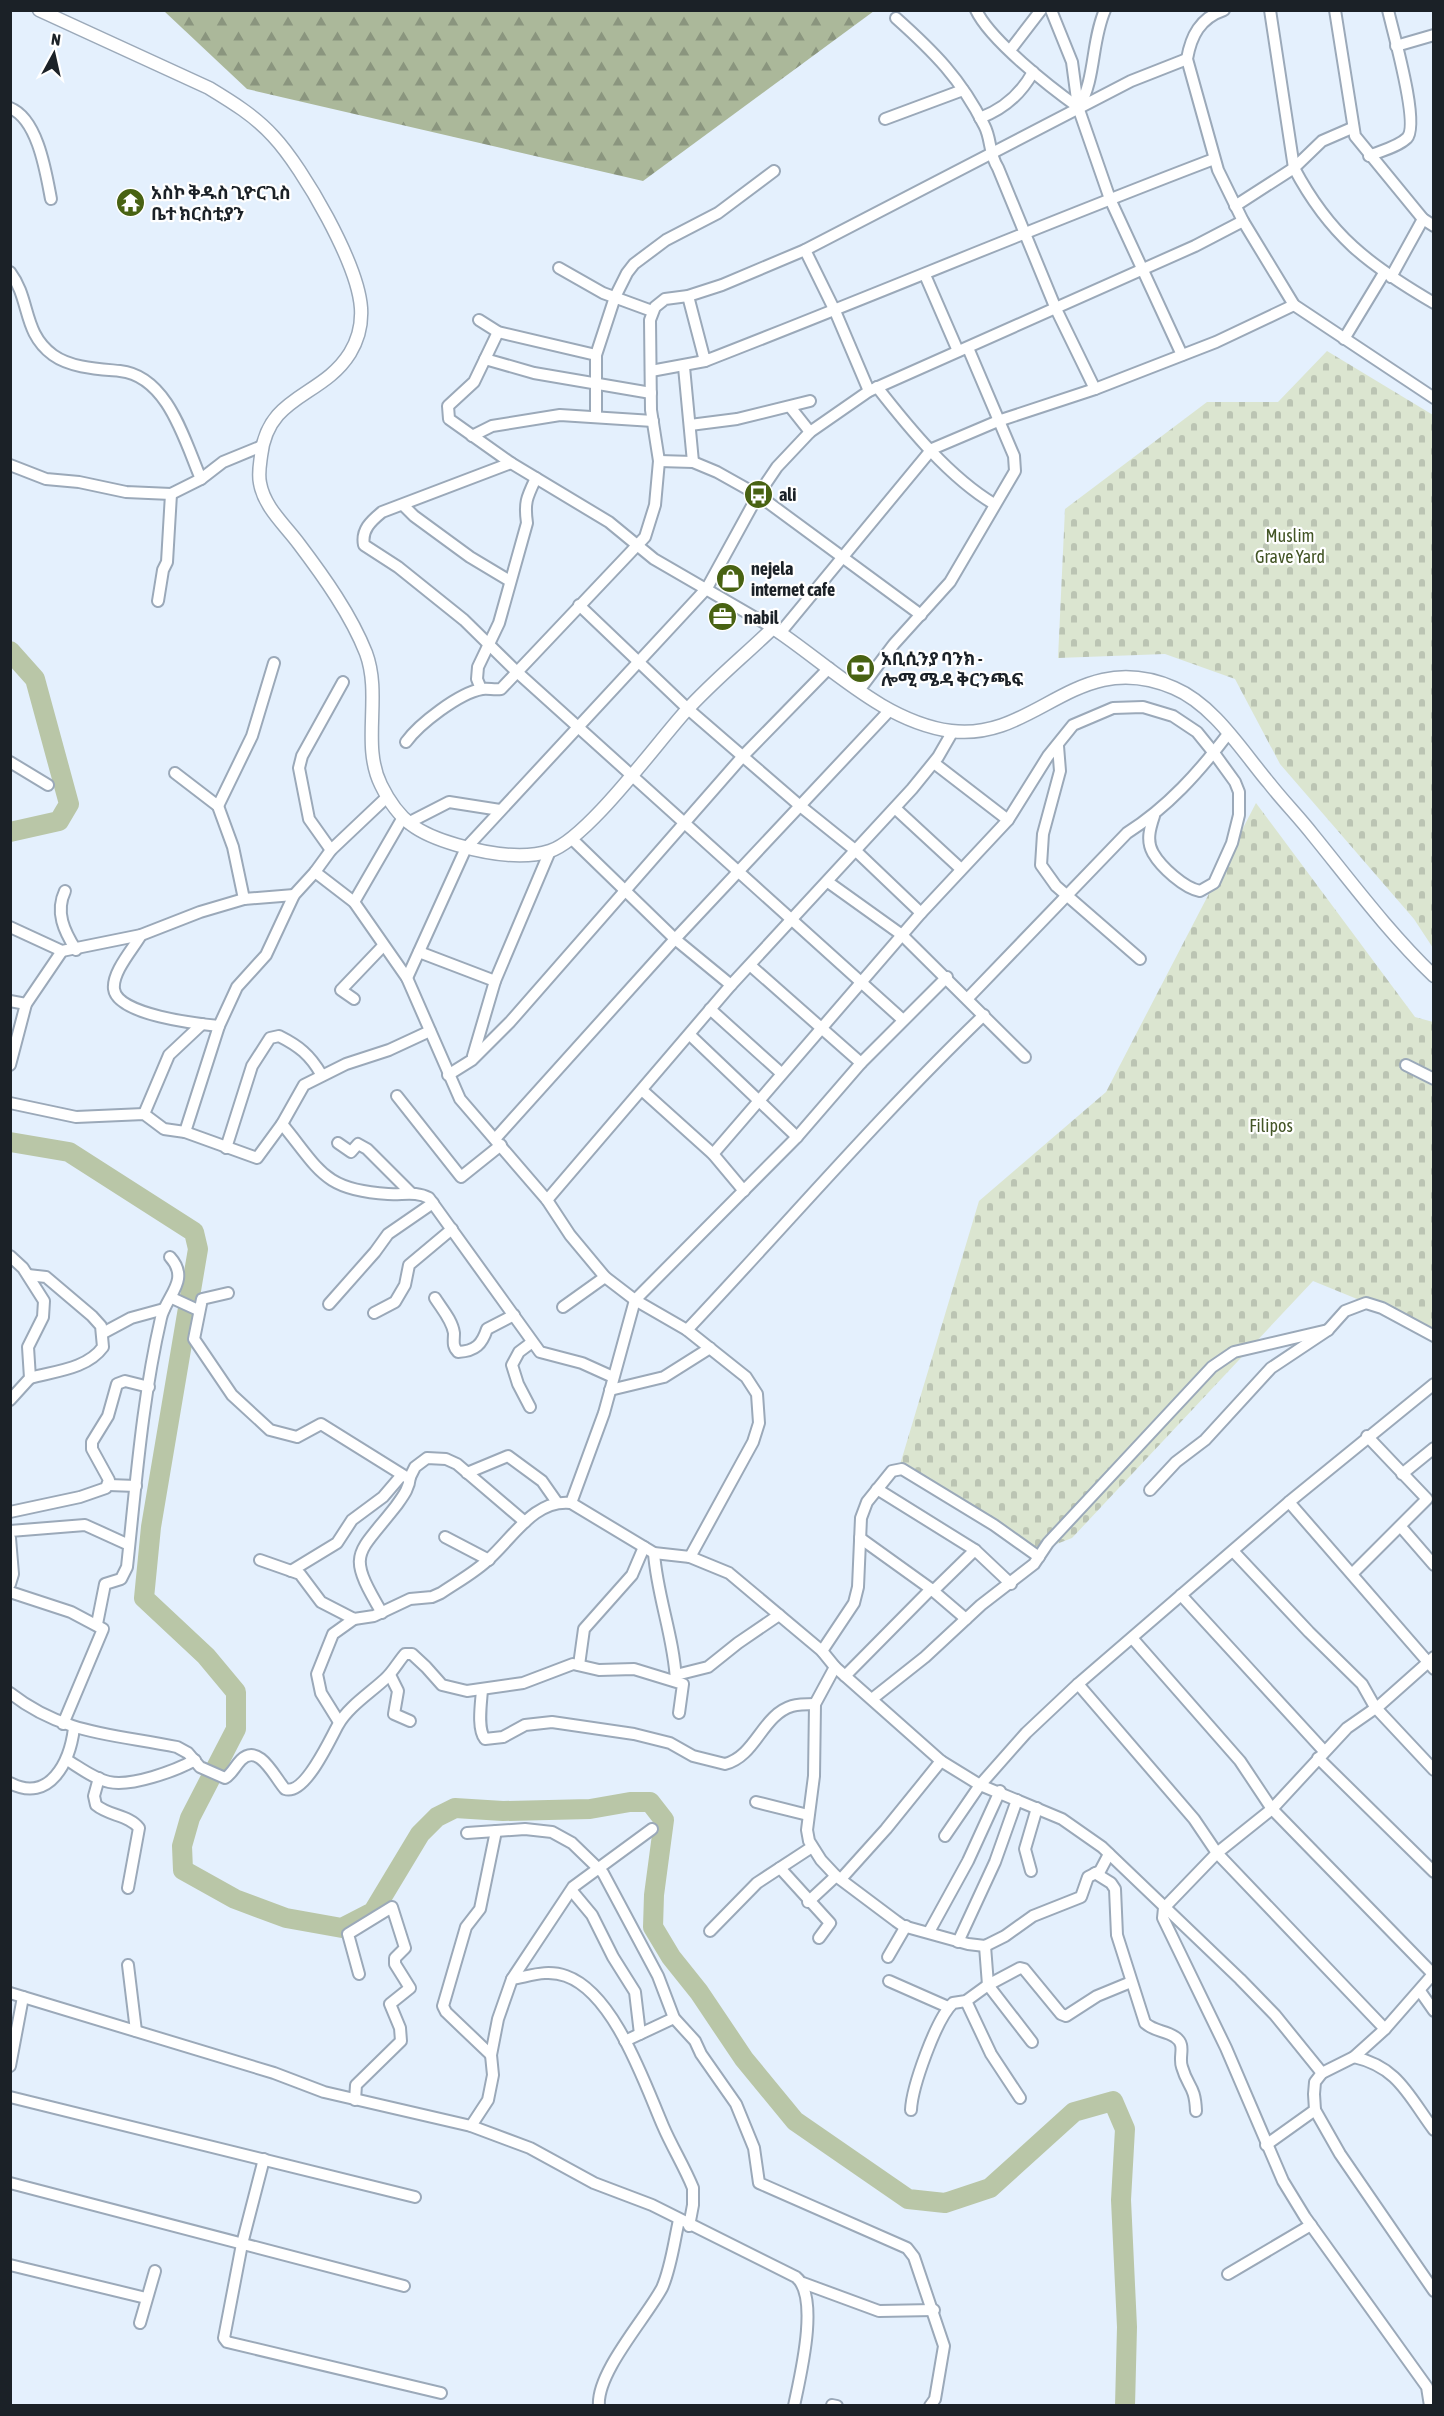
<svg xmlns="http://www.w3.org/2000/svg" width="1444" height="2416" font-family="'Asap Condensed','Noto Sans Ethiopic',sans-serif">
	<defs>
		<pattern id="forest-firs" width="22" height="20" patternUnits="userSpaceOnUse" patternTransform="scale(1.5)"><rect width="22" height="20" fill="#abb89a"/><path d="M5 1l3.5 6h-7zM16 11l3.5 6h-7z" fill="#8a957e"/></pattern>
		<pattern id="cemetery-stones" width="16" height="16" patternUnits="userSpaceOnUse" patternTransform="scale(1.5)"><rect width="16" height="16" fill="#dbe5d0"/><path d="M2 7V4a2 2 0 0 1 4 0v3zM10 15v-3a2 2 0 0 1 4 0v3z" fill="#bbc4b3"/></pattern>
	</defs>
	<rect width="100%" height="100%" fill="#e4f0fd"/>
	<path fill="url(#forest-firs)" d="M 164,11 L 874,11 L 643,181 L 247,89 Z"/>
	<g fill="url(#cemetery-stones)">
		<path d="M 1327,351 L 1433,415 L 1433,948 L 1414,919 L 1280,764 L 1235,679 L 1165,654 L 1058,658 L 1065,509 L 1207,402 L 1278,402 Z"/>
		<path d="M 1256,803 L 1415,1017 L 1433,1022 L 1433,1330 L 1313,1281 L 1072,1538 L 1031,1554 L 899,1468 L 979,1201 L 1106,1092 Z"/>
	</g>
	<g fill="none" stroke-linecap="round" stroke-linejoin="round">
		<g stroke="#b9c6a7" stroke-width="20">
			<path d="M 10,651 L 35,679 L 69,804 L 59,821 L 10,832"/>
			<path d="M 10,1142 L 69,1152 L 194,1232 L 198,1249 L 151,1527 L 144,1598 L 206,1656 L 236,1692 L 236,1729 L 190,1818 L 182,1846 L 183,1870 L 235,1899 L 286,1918 L 342,1928 L 373,1912 L 420,1834 L 437,1817 L 455,1808 L 503,1811 L 590,1809 L 630,1802 L 650,1802 L 664,1820 L 654,1895 L 653,1927 L 671,1957 L 699,1992 L 744,2059 L 795,2121 L 908,2199 L 945,2203 L 990,2188 L 1074,2112 L 1113,2101 L 1125,2129 L 1121,2200 L 1127,2327 L 1125,2406"/>
		</g>
		<defs>
			<g id="minor">
				<path d="M 976,10 C 990,40 1051,88 1078,107"/>
				<path d="M 1051,10 L 1072,62 L 1078,107 L 1110,199 L 1182,355"/>
				<path d="M 1224,10 C 1200,18 1191,36 1187,59 L 1218,170 L 1243,221 L 1294,305 L 1434,398"/>
				<path d="M 1270,10 L 1294,168 C 1330,236 1369,265 1434,303"/>
				<path d="M 1335,10 L 1355,136 L 1423,219 L 1434,226"/>
				<path d="M 896,18 C 934,52 961,79 984,125 C 992,140 988,152 998,168 L 1056,309 L 1095,389"/>
				<path d="M 1396,46 L 1434,35"/>
				<path d="M 1011,49 L 1041,10"/>
				<path d="M 1079,107 C 1096,78 1091,42 1105,10"/>
				<path d="M 10,108 C 38,119 46,173 51,199"/>
				<path d="M 980,118 C 1004,109 1021,94 1033,72"/>
				<path d="M 885,119 L 963,90"/>
				<path d="M 1369,156 C 1380,151 1398,147 1407,138 C 1420,124 1393,32 1388,10"/>
				<path d="M 1235,206 L 1294,168 L 1322,141 L 1352,128"/>
				<path d="M 805,250 L 835,311 L 869,391"/>
				<path d="M 559,268 L 603,293 L 652,311"/>
				<path d="M 10,272 C 31,300 22,332 53,355 C 71,368 99,369 120,371 C 168,376 185,442 201,479"/>
				<path d="M 925,275 L 958,351"/>
				<path d="M 1391,277 L 1423,219"/>
				<path d="M 688,296 L 705,361 C 875,295 1043,224 1214,159"/>
				<path d="M 479,320 L 498,332 L 596,355"/>
				<path d="M 498,332 L 474,382 L 448,406 L 449,419 L 511,463 L 609,522 L 654,559 L 773,628"/>
				<path d="M 1344,339 L 1384,273"/>
				<path d="M 485,359 L 534,373 L 651,393"/>
				<path d="M 684,367 L 693,462"/>
				<path d="M 651,371 L 705,361"/>
				<path d="M 877,387 C 909,428 949,477 994,504"/>
				<path d="M 791,408 L 810,432"/>
				<path d="M 596,416 L 596,355 L 615,297 L 627,273 L 634,264 L 666,240 L 718,213 L 774,171"/>
				<path d="M 690,425 L 737,419 L 810,401"/>
				<path d="M 472,436 L 492,426 L 560,415 L 653,421"/>
				<path d="M 659,461 L 693,462 L 717,472 L 758,495 L 921,615"/>
				<path d="M 511,463 L 382,512 C 371,521 361,530 364,545 L 398,567 L 464,620 L 517,672 L 903,1020"/>
				<path d="M 10,465 L 46,479 L 79,482 L 126,492 L 171,494 L 201,479 L 223,462 L 262,446"/>
				<path d="M 404,506 L 414,516 L 470,557 L 510,581"/>
				<path d="M 158,601 L 163,570 L 167,562 L 171,494"/>
				<path d="M 579,605 L 688,709 L 799,805 L 855,850 L 921,913"/>
				<path d="M 780,633 L 932,449 L 998,421 L 1095,389 L 1216,342 L 1294,305"/>
				<path d="M 481,689 L 477,679 L 478,667 L 499,623 L 527,523 C 524,502 527,497 536,478"/>
				<path d="M 860,689 L 894,644 L 950,582 L 1015,471 L 1014,456 L 968,348"/>
				<path d="M 406,742 C 419,724 459,693 482,689 C 488,688 494,690 501,689 L 645,537 L 655,505 L 659,461 L 651,410 L 650,320 L 655,307 L 665,299 L 688,296 L 722,285 L 805,250 L 1131,81 L 1187,59"/>
				<path d="M 1058,746 L 1060,771 L 1043,834 L 1041,865 L 1056,886 L 1140,959"/>
				<path d="M 10,762 L 48,785"/>
				<path d="M 934,763 L 1008,820"/>
				<path d="M 175,773 L 218,806 L 233,847 L 244,899"/>
				<path d="M 218,806 L 252,736 L 274,663"/>
				<path d="M 896,809 L 961,869"/>
				<path d="M 408,823 L 449,802 L 500,810"/>
				<path d="M 572,839 L 675,939 L 731,985"/>
				<path d="M 331,850 L 309,819 L 299,768 L 302,756 L 343,682"/>
				<path d="M 315,872 L 354,902 L 407,978 L 460,1099 L 547,1200 L 570,1235 L 605,1277 L 635,1300 L 687,1330 L 746,1377 L 757,1394 L 759,1423 L 753,1442 L 690,1557 L 729,1573 L 822,1651 L 835,1667 L 941,1761 L 980,1785 L 1062,1819 L 1102,1847 L 1240,1979 L 1275,2015 L 1322,2073"/>
				<path d="M 828,882 L 902,935 L 1025,1057"/>
				<path d="M 65,891 C 55,912 64,931 76,950"/>
				<path d="M 354,902 L 402,819"/>
				<path d="M 10,927 L 62,951 L 141,935 L 200,912 L 244,899 L 294,895"/>
				<path d="M 141,935 C 133,949 112,972 114,989 C 117,1015 198,1024 219,1026"/>
				<path d="M 419,952 L 495,981"/>
				<path d="M 751,966 L 861,1063"/>
				<path d="M 407,978 L 466,848 L 707,588 L 758,495 L 777,467 L 810,432 L 869,391 L 1195,246 L 1243,221"/>
				<path d="M 968,998 L 1127,833 C 1168,807 1199,772 1228,734"/>
				<path d="M 354,999 L 341,990 L 383,946"/>
				<path d="M 10,1001 L 26,1004"/>
				<path d="M 710,1009 L 781,1073"/>
				<path d="M 690,1035 L 797,1137"/>
				<path d="M 473,1056 L 495,981 L 550,851"/>
				<path d="M 10,1065 L 26,1004 L 62,951"/>
				<path d="M 1406,1065 L 1434,1079"/>
				<path d="M 448,1075 L 472,1060 L 510,1022 L 743,756 L 829,668"/>
				<path d="M 643,1091 L 713,1154 L 744,1191"/>
				<path d="M 397,1096 L 461,1177 L 501,1145"/>
				<path d="M 10,1103 L 76,1117 L 144,1114 L 164,1129 L 185,1132 L 257,1158 L 282,1124 L 304,1085 L 346,1064 L 389,1050 L 430,1031"/>
				<path d="M 144,1114 L 169,1055 L 202,1024"/>
				<path d="M 282,1124 C 320,1170 323,1190 388,1194 C 403,1195 416,1191 429,1198 L 540,1352 L 582,1363 L 613,1377"/>
				<path d="M 185,1132 L 219,1026 L 237,987 L 266,955 L 294,895 L 315,872 L 331,850 L 387,797"/>
				<path d="M 495,1139 L 675,939 L 889,711"/>
				<path d="M 338,1143 L 351,1152 L 358,1144 L 367,1149 L 411,1193"/>
				<path d="M 226,1148 L 252,1066 L 270,1038 L 279,1036 C 299,1046 310,1055 321,1074"/>
				<path d="M 713,1154 L 921,913 L 1008,820 L 1048,756 L 1073,725 L 1113,708 L 1143,707 L 1173,716 L 1197,732 L 1214,753 L 1235,782 L 1239,792 L 1239,815 L 1232,843 L 1214,883 L 1200,891 C 1184,888 1161,867 1153,853 C 1146,841 1150,828 1154,816"/>
				<path d="M 547,1200 L 731,985 L 912,789 L 938,757 L 953,731"/>
				<path d="M 10,1256 L 23,1268 L 44,1301 L 43,1317 L 28,1347 L 30,1378 L 10,1400"/>
				<path d="M 28,1275 L 46,1277 L 92,1316 L 101,1326 L 103,1347 C 87,1369 55,1371 30,1378"/>
				<path d="M 228,1293 L 202,1299 L 194,1339 L 232,1395 L 270,1430 L 297,1437 L 321,1424 L 406,1477 L 410,1477 L 415,1467 L 427,1458 L 446,1459 L 457,1464 L 525,1522"/>
				<path d="M 172,1298 L 198,1310"/>
				<path d="M 435,1298 C 442,1309 452,1320 454,1333 C 454,1341 452,1346 458,1352 C 476,1351 482,1344 487,1329 L 514,1315"/>
				<path d="M 329,1304 L 375,1252 L 388,1234 L 433,1203"/>
				<path d="M 563,1307 L 605,1277"/>
				<path d="M 374,1313 L 395,1302 L 405,1285 L 409,1265 L 452,1229"/>
				<path d="M 687,1330 C 786,1225 880,1115 984,1015"/>
				<path d="M 103,1333 L 131,1318 L 164,1309"/>
				<path d="M 610,1390 L 664,1377 L 710,1348"/>
				<path d="M 530,1407 L 518,1384 L 512,1365 L 519,1352 L 531,1343"/>
				<path d="M 467,1473 L 508,1456 L 542,1481 L 556,1501"/>
				<path d="M 1402,1474 L 1434,1448"/>
				<path d="M 109,1485 L 136,1486"/>
				<path d="M 877,1489 L 975,1550 L 1011,1584"/>
				<path d="M 1150,1490 L 1176,1462 L 1205,1440 L 1271,1368 L 1328,1330 L 1345,1311 L 1366,1303 L 1382,1308 L 1434,1336"/>
				<path d="M 1289,1502 L 1434,1669"/>
				<path d="M 10,1512 L 80,1497 L 106,1488 L 109,1480 L 92,1449 L 92,1442 L 108,1416 L 117,1384 L 125,1381 L 149,1387"/>
				<path d="M 1401,1527 L 1434,1565"/>
				<path d="M 10,1531 L 85,1525 L 129,1545"/>
				<path d="M 445,1537 L 489,1560"/>
				<path d="M 10,1538 L 13,1574 L 10,1584"/>
				<path d="M 860,1538 L 931,1589 L 966,1619"/>
				<path d="M 1233,1551 L 1309,1632 L 1362,1684 L 1375,1707 L 1434,1770"/>
				<path d="M 654,1553 C 657,1596 674,1637 676,1681"/>
				<path d="M 690,1557 L 654,1553 L 571,1503 L 604,1413 L 635,1300 L 797,1137 L 861,1063 L 947,977"/>
				<path d="M 260,1560 L 300,1574 L 321,1602 L 354,1619 L 374,1616 L 410,1599 L 432,1597 L 441,1593 C 457,1582 476,1572 490,1558 C 514,1536 535,1499 571,1503"/>
				<path d="M 291,1571 L 337,1543 L 352,1520 L 383,1497 L 401,1476"/>
				<path d="M 1353,1573 L 1427,1499 L 1367,1436"/>
				<path d="M 933,1591 L 975,1550"/>
				<path d="M 10,1592 L 71,1612 L 103,1629 L 63,1724"/>
				<path d="M 1181,1595 L 1324,1751"/>
				<path d="M 382,1613 C 346,1552 356,1557 396,1506 C 403,1496 409,1489 410,1477"/>
				<path d="M 97,1624 L 105,1584 L 121,1579 L 127,1567 C 136,1484 142,1400 161,1318 C 166,1296 191,1280 170,1257"/>
				<path d="M 1133,1639 L 1240,1761 L 1272,1809 L 1433,1974"/>
				<path d="M 822,1651 L 854,1603 L 858,1587 L 861,1518 L 867,1502 L 892,1471 L 902,1469 L 994,1525 L 1039,1557"/>
				<path d="M 579,1665 L 584,1629 L 632,1575 L 644,1547"/>
				<path d="M 835,1667 L 815,1704 L 814,1776 L 807,1830 L 809,1841 L 821,1860 L 836,1876 L 896,1921 L 903,1926 L 968,1944 L 985,1946 L 1005,1936 L 1033,1916 L 1081,1897 L 1088,1877 L 1100,1871 L 1109,1854"/>
				<path d="M 390,1675 L 398,1691 L 394,1714 L 410,1721"/>
				<path d="M 676,1675 L 708,1667 L 738,1643 L 779,1615"/>
				<path d="M 845,1676 L 931,1589"/>
				<path d="M 1078,1684 L 1194,1819 L 1217,1853 L 1385,2029"/>
				<path d="M 482,1690 C 481,1704 477,1729 485,1739 L 503,1737 L 525,1725 L 552,1722 L 634,1734 L 670,1743 L 693,1756 L 725,1764 C 756,1756 762,1715 792,1706 C 799,1704 808,1704 815,1704"/>
				<path d="M 10,1693 C 64,1735 114,1734 177,1747 L 188,1753 L 200,1767 L 225,1778 C 232,1774 235,1766 241,1760 C 259,1742 275,1778 285,1789 C 305,1796 330,1739 338,1725 C 348,1707 370,1693 385,1679 C 393,1672 398,1662 405,1654 L 412,1654 L 426,1667 L 442,1685 L 467,1691 L 523,1683 L 573,1664 L 599,1670 L 634,1669 L 683,1684 L 679,1713"/>
				<path d="M 872,1699 L 925,1657 L 981,1605 L 1034,1564 L 1048,1543 L 1212,1367 L 1234,1352 L 1328,1330"/>
				<path d="M 339,1722 L 321,1693 L 317,1674 L 333,1634 L 354,1619"/>
				<path d="M 1318,1758 L 1434,1872"/>
				<path d="M 67,1760 C 79,1767 94,1779 109,1782 C 131,1787 175,1771 195,1760"/>
				<path d="M 99,1778 L 94,1796 L 96,1805 C 109,1816 129,1815 139,1828 L 128,1888"/>
				<path d="M 10,1783 C 50,1804 70,1761 74,1728"/>
				<path d="M 756,1802 L 808,1815"/>
				<path d="M 467,1833 L 525,1829 L 552,1832 L 572,1843 L 603,1873 L 658,1976 L 674,2018 L 695,2041 L 701,2054 L 736,2104 L 754,2148 L 759,2183 L 907,2248 L 914,2257 L 944,2346 L 935,2399 L 930,2406"/>
				<path d="M 945,1836 L 980,1785 L 1026,1733 L 1078,1684 L 1289,1502 L 1434,1384"/>
				<path d="M 780,1868 L 830,1923 L 819,1938"/>
				<path d="M 1031,1871 L 1025,1849 L 1037,1808"/>
				<path d="M 1095,1873 L 1111,1883 L 1115,1889 L 1117,1935 L 1145,2023 C 1155,2032 1165,2030 1175,2037 C 1187,2045 1178,2056 1182,2067 C 1188,2088 1195,2085 1196,2111"/>
				<path d="M 841,1879 L 886,1829 L 941,1761"/>
				<path d="M 572,1891 L 592,1915 L 613,1957 L 635,1992 L 640,2034"/>
				<path d="M 808,1902 L 836,1876"/>
				<path d="M 710,1931 L 757,1883 L 812,1847"/>
				<path d="M 929,1932 L 968,1861 L 1000,1791"/>
				<path d="M 958,1942 L 995,1862 L 1017,1800"/>
				<path d="M 985,1946 L 988,1985 L 1032,2042"/>
				<path d="M 888,1957 L 906,1926"/>
				<path d="M 128,1965 L 136,2031"/>
				<path d="M 1434,1973 L 1385,2029 L 1354,2057 L 1322,2073 L 1315,2082 L 1314,2094 L 1315,2110 L 1340,2154 L 1434,2291"/>
				<path d="M 512,1979 L 573,1887 L 652,1829"/>
				<path d="M 889,1981 L 948,2007"/>
				<path d="M 1420,1991 L 1434,2011"/>
				<path d="M 10,1993 L 274,2073 L 324,2092 L 471,2126 L 530,2148 L 594,2183 L 652,2205 L 796,2277 C 820,2297 800,2377 794,2406"/>
				<path d="M 966,2001 L 991,2054 L 1020,2098"/>
				<path d="M 625,2041 L 674,2018"/>
				<path d="M 491,2055 L 446,2012 L 443,2006 L 466,1927 L 480,1909 L 496,1831"/>
				<path d="M 1354,2057 C 1398,2067 1408,2095 1434,2130"/>
				<path d="M 10,2066 L 23,1997"/>
				<path d="M 10,2097 L 415,2197"/>
				<path d="M 355,2100 L 356,2085 L 401,2041 L 400,2028 L 390,2004 L 410,1988 L 395,1964 L 395,1958 L 405,1948 L 392,1907 L 348,1934 L 359,1974"/>
				<path d="M 911,2110 C 912,2087 936,2019 953,2003 L 966,2001 L 988,1985 L 1020,1968 L 1024,1969 L 1061,2014 L 1066,2016 L 1097,1996 L 1131,1982"/>
				<path d="M 471,2126 L 488,2100 L 493,2075 L 491,2055 L 498,2019 L 512,1979 C 530,1976 547,1969 566,1976 C 614,1993 644,2082 663,2126 C 672,2147 684,2166 693,2188 L 693,2205 L 689,2226"/>
				<path d="M 1266,2145 L 1315,2110"/>
				<path d="M 264,2159 L 242,2244 L 224,2338 L 227,2342 L 441,2393"/>
				<path d="M 10,2183 L 404,2286"/>
				<path d="M 10,2265 L 146,2298"/>
				<path d="M 1228,2274 L 1311,2225"/>
				<path d="M 803,2283 L 879,2311 L 934,2310"/>
				<path d="M 140,2323 L 155,2271"/>
				<path d="M 832,2405 L 837,2406"/>
				<path d="M 599,2406 C 596,2373 646,2318 662,2288 C 671,2268 674,2242 679,2220"/>
				<path d="M 1430,2406 L 1427,2387 L 1305,2217 L 1283,2181 L 1226,2048 L 1163,1918 L 1164,1908 L 1217,1853 L 1272,1809 L 1347,1728 L 1380,1705 L 1434,1657"/>
			</g>
			<path id="tertiary" d="M 39,10 L 209,88 C 232,102 255,116 273,136 C 304,169 358,264 361,308 C 362,324 358,340 350,353 C 322,398 268,394 261,456 C 260,464 258,474 260,483 C 264,507 285,525 299,544 C 324,577 351,615 366,653 C 382,696 361,745 381,785 C 399,822 419,834 457,845 C 485,853 522,860 550,851 C 587,839 656,744 685,712 C 712,682 744,656 773,628 C 828,664 883,722 951,731 C 1036,742 1077,646 1174,688 C 1214,705 1242,751 1269,783 C 1283,801 1299,817 1313,835 C 1352,883 1389,933 1434,976"/>
		</defs>
		<use href="#minor" stroke="#9ba9b9" stroke-width="14"/>
		<use href="#tertiary" stroke="#9ba9b9" stroke-width="15"/>
		<use href="#minor" stroke="#fff" stroke-width="10"/>
		<use href="#tertiary" stroke="#fff" stroke-width="12"/>
	</g>
	<defs>
		<symbol id="temple-disc" viewBox="-11 -11 22 22"><circle r="9.5" fill="#486212" stroke="#fff"/><path d="M0-6L5-2H3V0L6.5 2.5H4V6H1.5V3h-3V6H-4V2.5H-6.5L-3 0V-2H-5Z" fill="#fff"/></symbol>
		<symbol id="bus-disc" viewBox="-11 -11 22 22"><circle r="9.5" fill="#486212" stroke="#fff"/><path d="M-5-6H5V4H4V6H2V4H-2V6H-4V4H-5ZM-3.5-4V0h7V-4ZM-3.5 1.2v1.5H-2V1.2ZM2 1.2v1.5H3.5V1.2Z" fill="#fff"/></symbol>
		<symbol id="shop-disc" viewBox="-11 -11 22 22"><circle r="9.5" fill="#486212" stroke="#fff"/><path d="M-5-2.5h2.3a2.7 3.5 0 0 1 5.4 0H5L5.5 6h-11ZM-1.5-2.5h3a1.5 2.3 0 0 0-3 0Z" fill="#fff"/></symbol>
		<symbol id="office-disc" viewBox="-11 -11 22 22"><circle r="9.5" fill="#486212" stroke="#fff"/><path d="M-6-3h4V-5.5h4V-3h4V5H-6ZM-1-4.5V-3h2v-1.5ZM-6 0V1H6V0Z" fill="#fff"/></symbol>
		<symbol id="bank-disc" viewBox="-11 -11 22 22"><circle r="9.5" fill="#486212" stroke="#fff"/><path d="M-6-4H6V4H-6ZM0-2.3a2.3 2.3 0 1 0 0 4.6a2.3 2.3 0 1 0 0-4.6Z" fill="#fff"/></symbol>
	</defs>
	<g fill-rule="evenodd">
		<use href="#temple-disc" x="114" y="186" width="33" height="33"/>
		<use href="#bus-disc" x="742" y="478" width="33" height="33"/>
		<use href="#shop-disc" x="714" y="562" width="33" height="33"/>
		<use href="#office-disc" x="706" y="600" width="33" height="33"/>
		<use href="#bank-disc" x="844" y="652" width="33" height="33"/>
	</g>
	<g text-anchor="middle" dominant-baseline="central" stroke-width="4.5" stroke-linejoin="round" paint-order="stroke">
		<g font-size="18" font-weight="bold" fill="#1b2127" stroke="#fff" text-anchor="start">
			<text x="151" y="192">አስኮ ቅዱስ ጊዮርጊስ<tspan x="151" dy="21">ቤተ ክርስቲያን</tspan></text>
			<text x="779" y="494">ali</text>
			<text x="751" y="568">nejela<tspan x="751" dy="21">internet cafe</tspan></text>
			<text x="744" y="617">nabil</text>
			<text x="881" y="658">አቢሲንያ ባንክ -<tspan x="881" dy="21">ሎሚ ሜዳ ቅርንጫፍ</tspan></text>
		</g>
		<g font-size="18" fill="#435526" stroke="#fff">
			<text x="1290" y="535">Muslim<tspan x="1290" dy="21">Grave Yard</tspan></text>
			<text x="1271" y="1125">Filipos</text>
		</g>
	</g>
	<rect width="1444" height="2416" fill="none" stroke="#1b2127" stroke-width="24"/>
	<g transform="translate(54 54) rotate(8)" stroke="#ffffff" stroke-width="4.5" paint-order="stroke">
	<path d="M0-4.5L10 22L0 15L-10 22Z" fill="#1b2127"/>
	<text y="-9" font-size="16" font-weight="bold" text-anchor="middle" fill="#1b2127">N</text>
	</g>
</svg>
